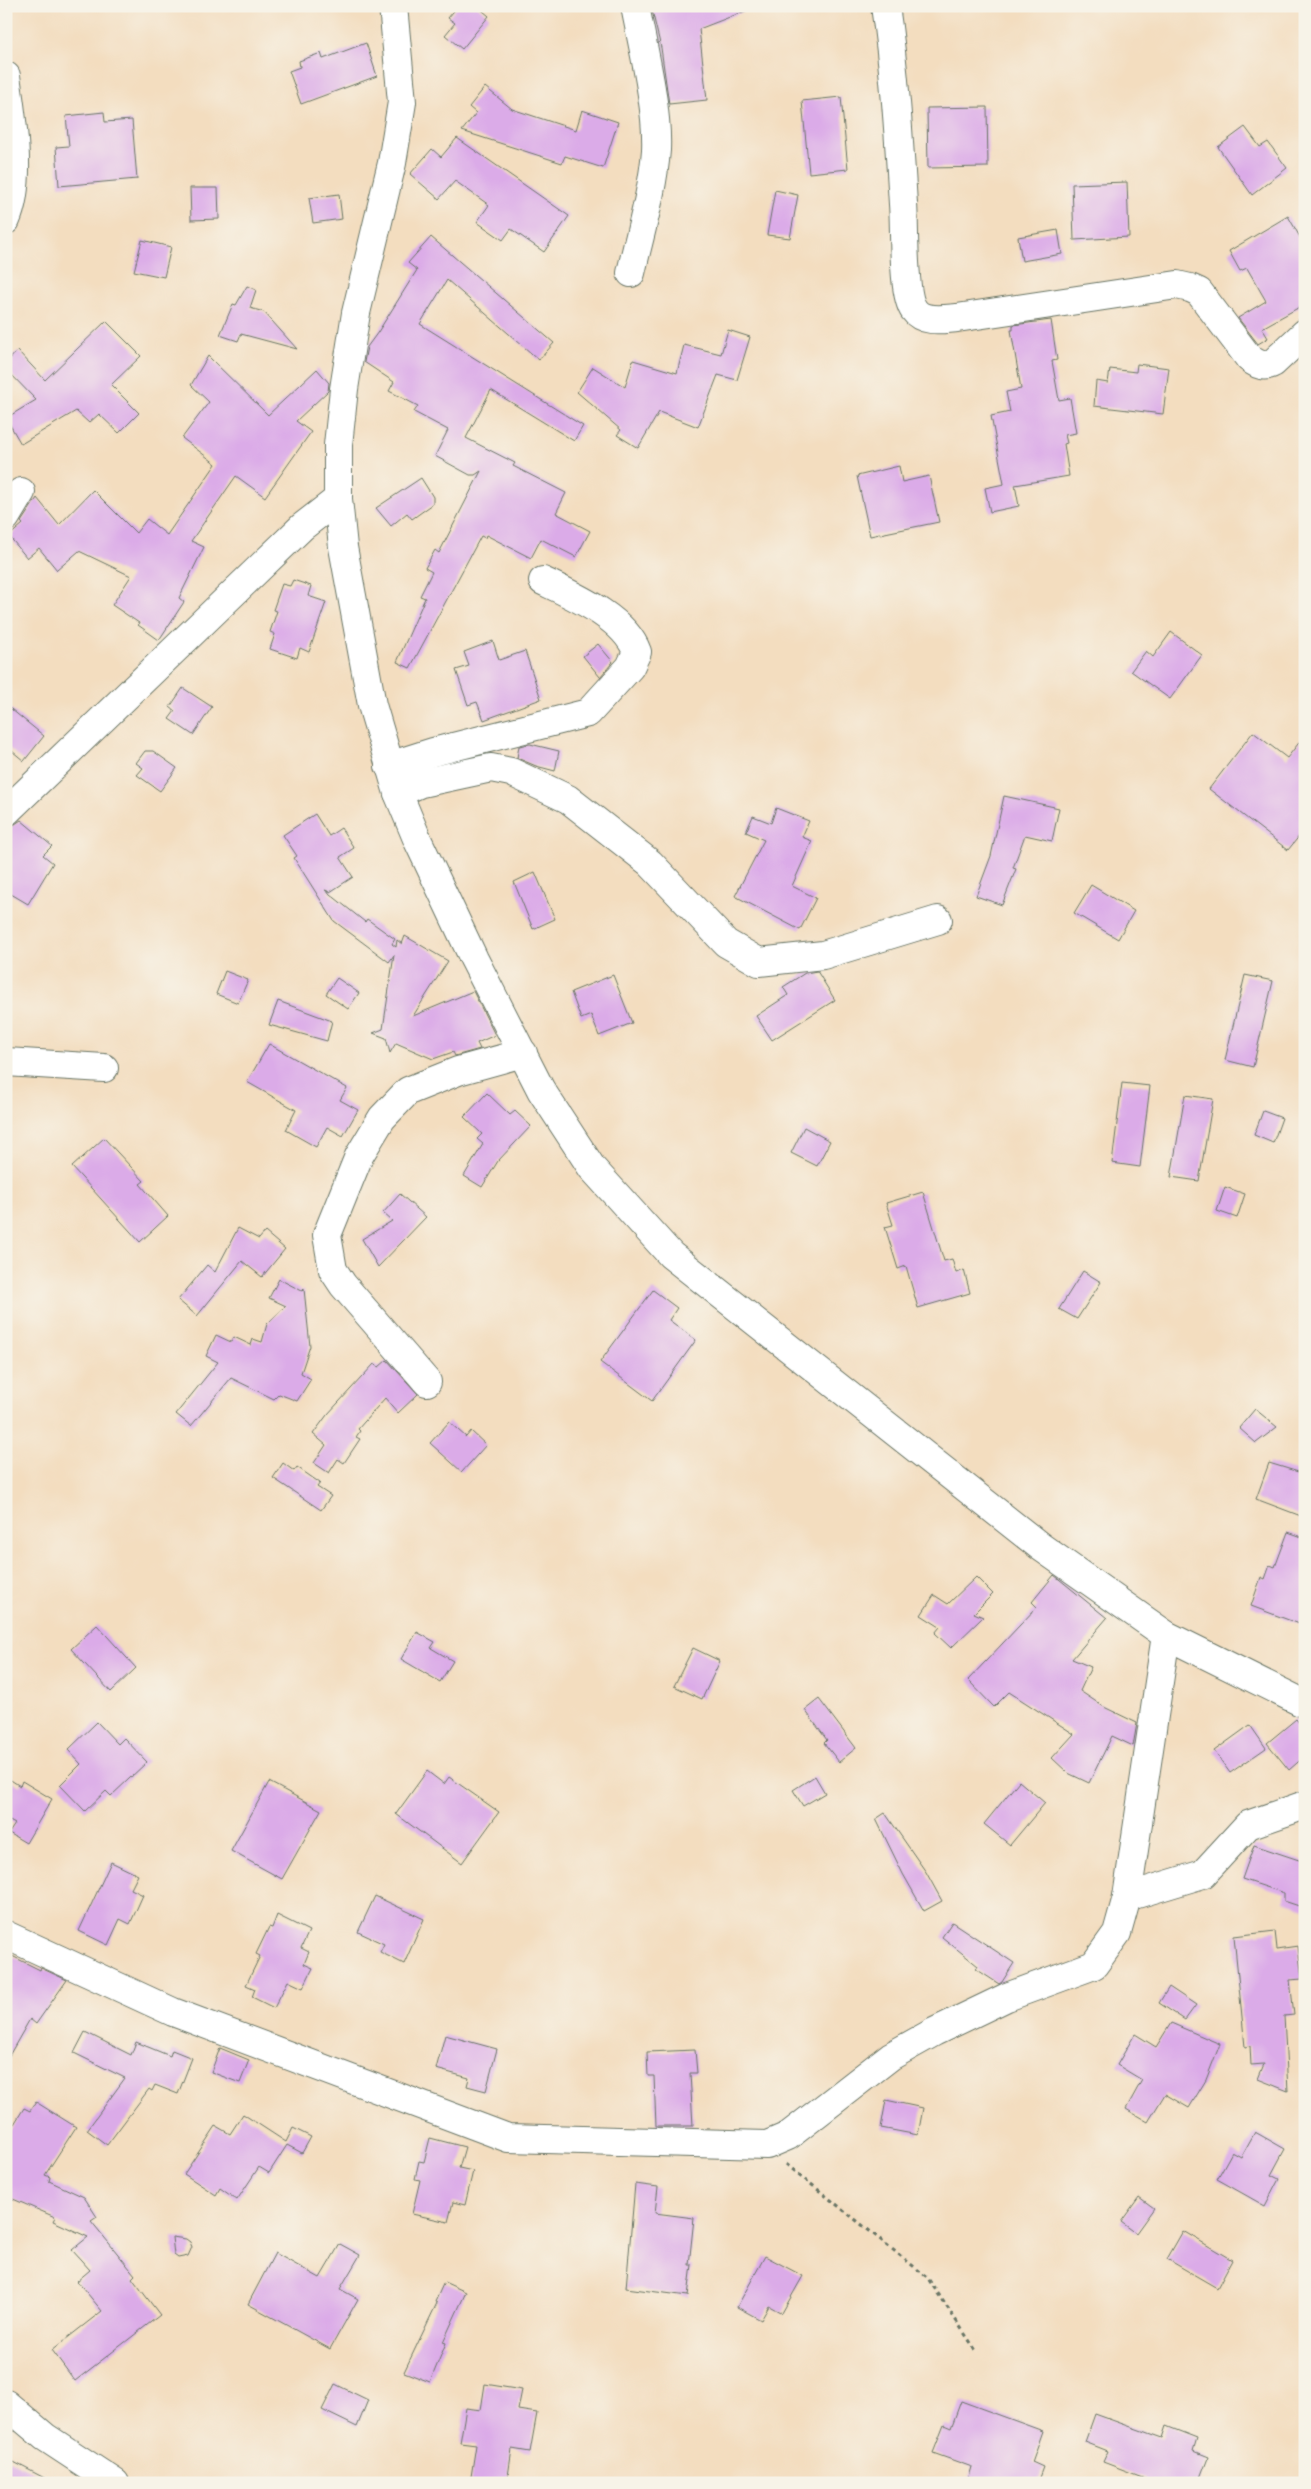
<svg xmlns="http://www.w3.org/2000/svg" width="1311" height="2489" font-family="'IM FELL DW Pica',serif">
	<rect width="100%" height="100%" fill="#f7f3e8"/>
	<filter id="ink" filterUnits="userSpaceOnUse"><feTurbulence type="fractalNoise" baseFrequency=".02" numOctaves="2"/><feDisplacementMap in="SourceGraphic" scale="10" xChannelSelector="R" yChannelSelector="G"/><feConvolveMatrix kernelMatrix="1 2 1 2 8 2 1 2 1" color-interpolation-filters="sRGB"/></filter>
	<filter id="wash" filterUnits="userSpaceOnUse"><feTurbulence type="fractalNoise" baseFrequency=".0096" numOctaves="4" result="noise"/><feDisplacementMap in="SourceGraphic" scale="20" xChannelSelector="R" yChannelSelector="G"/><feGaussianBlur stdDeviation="1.12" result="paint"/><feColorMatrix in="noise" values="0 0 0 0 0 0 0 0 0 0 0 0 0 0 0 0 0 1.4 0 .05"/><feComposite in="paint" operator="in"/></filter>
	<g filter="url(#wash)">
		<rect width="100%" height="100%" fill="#f3ddbf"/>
		<g id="blocks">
			<g fill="#dbabe8">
				<path d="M 458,6 L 477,6 L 489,16 L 462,49 L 445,35 L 455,23 L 448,18 Z"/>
				<path d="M 651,6 L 753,6 L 753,8 L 699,29 L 707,100 L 669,104 L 661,48 Z"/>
				<path d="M 366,43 L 377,76 L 301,104 L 289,71 L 300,67 L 299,61 L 321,53 L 323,59 Z"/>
				<path d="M 485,87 L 512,109 L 576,130 L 582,110 L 618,122 L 603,168 L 565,156 L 562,163 L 462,131 L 476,113 L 469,107 Z"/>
				<path d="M 841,97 L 848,169 L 809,173 L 802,101 Z"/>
				<path d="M 987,107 L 988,167 L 928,168 L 927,108 Z"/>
				<path d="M 104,112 L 105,122 L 132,120 L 137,179 L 59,186 L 56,147 L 69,146 L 66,116 Z"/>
				<path d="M 1245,127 L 1260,147 L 1268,142 L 1287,168 L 1252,195 L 1218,147 Z"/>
				<path d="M 457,138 L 569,216 L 544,252 L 511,229 L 503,240 L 477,222 L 489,205 L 455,181 L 439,199 L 410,174 L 432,149 L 441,157 Z"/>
				<path d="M 1127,182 L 1129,237 L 1074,240 L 1072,184 Z"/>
				<path d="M 190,188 L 218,188 L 219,219 L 191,220 Z"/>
				<path d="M 775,190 L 798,195 L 790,238 L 767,235 Z"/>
				<path d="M 339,194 L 342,219 L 313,223 L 309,198 Z"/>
				<path d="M 1288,216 L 1305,246 L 1305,304 L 1262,328 L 1268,338 L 1258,344 L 1238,318 L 1266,301 L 1247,268 L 1240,271 L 1229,251 Z"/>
				<path d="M 1058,230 L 1062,254 L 1022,261 L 1018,237 Z"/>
				<path d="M 431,237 L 554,343 L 539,360 L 447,280 L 420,324 L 583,426 L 574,441 L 491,390 L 466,438 L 515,463 L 513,466 L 566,493 L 556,513 L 590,531 L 576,557 L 541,539 L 531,558 L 486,535 L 485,538 L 481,536 L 410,668 L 397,662 L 425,598 L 420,596 L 432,572 L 425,568 L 435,550 L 439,553 L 481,471 L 475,475 L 470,475 L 435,456 L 448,430 L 414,412 L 418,406 L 389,391 L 394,382 L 364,362 L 367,347 L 378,332 L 417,270 L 408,263 Z"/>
				<path d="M 142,240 L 171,247 L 164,277 L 134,271 Z"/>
				<path d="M 247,286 L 256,290 L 250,308 L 264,312 L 297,349 L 241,334 L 238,341 L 220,335 L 233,304 L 236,305 Z"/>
				<path d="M 1051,320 L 1057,360 L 1052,361 L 1059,400 L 1070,398 L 1076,433 L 1065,435 L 1067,443 L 1064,444 L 1069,476 L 1015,485 L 1019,506 L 990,512 L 985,488 L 1004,484 L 991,416 L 1010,412 L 1006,392 L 1021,389 L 1011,330 L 1013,330 L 1013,325 Z"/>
				<path d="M 106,321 L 141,356 L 111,385 L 139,413 L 119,433 L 99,414 L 89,423 L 76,411 L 21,444 L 6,418 L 36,400 L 6,369 L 6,362 L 18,351 L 45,380 Z"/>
				<path d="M 728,330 L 750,337 L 737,380 L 718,375 L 698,427 L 659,412 L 638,448 L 617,435 L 621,430 L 577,392 L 593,367 L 625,387 L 633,360 L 677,373 L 684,345 L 721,354 Z"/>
				<path d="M 208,356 L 268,415 L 317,369 L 329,383 L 328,391 L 296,421 L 311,432 L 265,497 L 236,476 L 191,541 L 204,547 L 179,598 L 184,602 L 159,640 L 138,625 L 139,623 L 112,605 L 131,576 L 79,551 L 57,570 L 39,548 L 27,558 L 9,536 L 23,524 L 21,522 L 37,498 L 59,525 L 93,490 L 136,533 L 147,519 L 167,535 L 216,464 L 182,438 L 209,402 L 191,385 Z"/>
				<path d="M 1137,364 L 1169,368 L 1163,414 L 1094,406 L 1096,381 L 1108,383 L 1110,369 L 1136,372 Z"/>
				<path d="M 899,466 L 902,482 L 929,476 L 939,522 L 870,536 L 857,476 Z"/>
				<path d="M 421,478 L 433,497 L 433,504 L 412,519 L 407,513 L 391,526 L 376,508 Z"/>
				<path d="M 293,580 L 311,586 L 308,596 L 326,602 L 309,652 L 300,648 L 297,658 L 270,649 L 275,634 L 270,632 L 277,611 L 273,610 L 282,584 L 290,586 Z"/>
				<path d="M 1171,632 L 1202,655 L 1170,699 L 1131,671 L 1146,651 L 1153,657 Z"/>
				<path d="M 493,641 L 499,660 L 525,651 L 541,699 L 484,720 L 477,702 L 468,705 L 456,670 L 469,666 L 464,652 Z"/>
				<path d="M 598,644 L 613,662 L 600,677 L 583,656 Z"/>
				<path d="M 183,688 L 212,707 L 193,735 L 169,719 L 175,711 L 170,707 Z"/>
				<path d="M 6,705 L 44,736 L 24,761 L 6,746 Z"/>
				<path d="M 1253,732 L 1287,758 L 1305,735 L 1305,829 L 1288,850 L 1209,789 Z"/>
				<path d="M 530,744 L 559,751 L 555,771 L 536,766 L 517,758 L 519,746 Z"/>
				<path d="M 145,751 L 153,751 L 177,768 L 160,791 L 137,775 L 143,768 L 136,763 Z"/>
				<path d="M 1004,796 L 1059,808 L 1052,841 L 1025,835 L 1013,868 L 1016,869 L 1002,905 L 976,896 L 991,856 Z"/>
				<path d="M 776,808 L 809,821 L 802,837 L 812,841 L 792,886 L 816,898 L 800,930 L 735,896 L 764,840 L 746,832 L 753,816 L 771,823 Z"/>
				<path d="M 315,814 L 329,836 L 341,828 L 354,848 L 340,857 L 353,877 L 330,892 L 325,890 L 365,922 L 367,919 L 395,939 L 392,944 L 396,947 L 397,940 L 402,944 L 405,936 L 448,961 L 413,1016 L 473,991 L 495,1035 L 477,1043 L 480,1049 L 455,1056 L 453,1052 L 433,1059 L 396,1043 L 390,1053 L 386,1038 L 373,1033 L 383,1029 L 394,955 L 389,962 L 334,921 L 294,858 L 297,856 L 283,835 Z"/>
				<path d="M 21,820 L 52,846 L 43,855 L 53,863 L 28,904 L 6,891 L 6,830 Z"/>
				<path d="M 535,872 L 555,919 L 533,929 L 514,882 Z"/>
				<path d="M 1091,885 L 1134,911 L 1118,939 L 1074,913 Z"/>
				<path d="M 225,971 L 248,980 L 238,1003 L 216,994 Z"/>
				<path d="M 817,971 L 835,1000 L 772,1040 L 756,1016 L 788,995 L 783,987 L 805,973 Z"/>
				<path d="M 613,975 L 632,1023 L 599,1036 L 591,1015 L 581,1019 L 571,992 Z"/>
				<path d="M 1245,975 L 1273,981 L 1253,1067 L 1225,1060 Z"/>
				<path d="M 337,978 L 359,993 L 348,1009 L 326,994 Z"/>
				<path d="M 278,1001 L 332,1021 L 327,1041 L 269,1025 Z"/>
				<path d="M 269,1044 L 347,1088 L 340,1100 L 358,1110 L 343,1136 L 327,1127 L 316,1147 L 286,1130 L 296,1110 L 247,1082 Z"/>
				<path d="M 1122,1083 L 1150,1086 L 1140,1167 L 1112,1163 Z"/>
				<path d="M 487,1093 L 510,1115 L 515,1111 L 531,1126 L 498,1161 L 482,1187 L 464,1176 L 483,1144 L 477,1139 L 482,1134 L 464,1117 Z"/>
				<path d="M 1185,1095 L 1213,1099 L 1199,1181 L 1171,1177 Z"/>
				<path d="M 1263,1111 L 1282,1118 L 1273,1143 L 1254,1135 Z"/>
				<path d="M 804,1127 L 830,1141 L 817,1166 L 791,1153 Z"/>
				<path d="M 104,1138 L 144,1181 L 140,1184 L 168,1216 L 140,1242 L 72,1167 Z"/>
				<path d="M 1225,1187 L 1245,1194 L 1237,1218 L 1217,1211 Z"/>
				<path d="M 923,1192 L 944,1261 L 952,1259 L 956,1273 L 964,1270 L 970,1293 L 918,1308 L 906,1266 L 898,1269 L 885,1227 L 893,1225 L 886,1203 Z"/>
				<path d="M 400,1194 L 426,1217 L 378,1267 L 362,1239 L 392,1221 L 383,1213 Z"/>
				<path d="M 238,1228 L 259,1239 L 265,1232 L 285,1249 L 262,1277 L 242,1261 L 197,1316 L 178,1300 L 207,1265 L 215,1272 Z"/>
				<path d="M 1083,1271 L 1101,1282 L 1077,1319 L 1059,1309 Z"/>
				<path d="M 279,1279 L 302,1291 L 304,1289 L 310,1346 L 301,1373 L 311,1379 L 297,1401 L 279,1394 L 274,1399 L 231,1378 L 191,1426 L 176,1414 L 218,1362 L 206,1356 L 216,1335 L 231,1342 L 234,1337 L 251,1345 L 253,1339 L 262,1342 L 267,1324 L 286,1306 L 269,1298 Z"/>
				<path d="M 653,1290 L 677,1308 L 669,1320 L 696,1340 L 652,1401 L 600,1362 Z"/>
				<path d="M 387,1360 L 418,1394 L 398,1413 L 385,1398 L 358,1429 L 360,1431 L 356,1437 L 360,1439 L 344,1463 L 338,1459 L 329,1473 L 314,1463 L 326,1445 L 313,1434 L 327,1415 L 374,1364 L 379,1367 Z"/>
				<path d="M 1255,1409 L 1277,1427 L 1256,1443 L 1239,1428 Z"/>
				<path d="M 449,1422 L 466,1437 L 471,1431 L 486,1445 L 462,1472 L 430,1443 Z"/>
				<path d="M 283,1463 L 294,1471 L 297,1467 L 320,1483 L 317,1487 L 331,1496 L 321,1510 L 273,1478 Z"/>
				<path d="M 1269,1463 L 1305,1474 L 1305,1502 L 1301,1516 L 1256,1499 Z"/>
				<path d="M 1288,1532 L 1305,1538 L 1305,1626 L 1251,1606 L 1261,1577 L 1265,1579 L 1270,1565 L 1275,1567 Z"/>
				<path d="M 1054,1575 L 1107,1618 L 1072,1659 L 1091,1667 L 1080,1691 L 1104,1707 L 1137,1723 L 1133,1746 L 1112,1736 L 1089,1783 L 1068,1773 L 1052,1758 L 1074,1734 L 1009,1692 L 994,1707 L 968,1680 L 1037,1607 L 1032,1602 Z"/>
				<path d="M 976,1577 L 993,1594 L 974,1613 L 983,1617 L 951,1648 L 935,1633 L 940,1627 L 921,1615 L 934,1595 L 948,1604 Z"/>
				<path d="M 97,1625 L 136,1668 L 111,1692 L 71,1649 Z"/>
				<path d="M 417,1632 L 435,1642 L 431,1648 L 453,1661 L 440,1682 L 401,1659 Z"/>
				<path d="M 693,1648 L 720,1661 L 702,1699 L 674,1686 Z"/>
				<path d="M 819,1699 L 856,1748 L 839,1762 L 824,1743 L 827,1740 L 805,1710 Z"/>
				<path d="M 1296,1719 L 1305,1730 L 1305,1756 L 1289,1770 L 1267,1743 Z"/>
				<path d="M 97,1722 L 118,1744 L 124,1738 L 147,1762 L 111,1796 L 106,1791 L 85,1811 L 60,1785 L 81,1764 L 68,1750 Z"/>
				<path d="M 1250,1725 L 1266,1748 L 1230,1773 L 1214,1751 Z"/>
				<path d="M 427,1771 L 444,1784 L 449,1777 L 499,1812 L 462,1863 L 396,1814 Z"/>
				<path d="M 815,1776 L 825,1793 L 803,1806 L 793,1790 Z"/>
				<path d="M 6,1777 L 20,1786 L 22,1781 L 52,1799 L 26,1843 L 9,1833 L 15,1824 L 6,1819 Z"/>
				<path d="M 1019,1781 L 1045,1803 L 1010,1845 L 984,1824 Z"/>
				<path d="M 269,1782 L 321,1810 L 282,1879 L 231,1851 Z"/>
				<path d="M 885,1813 L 926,1872 L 942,1901 L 924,1911 L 903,1874 L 876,1819 Z"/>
				<path d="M 1254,1845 L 1305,1862 L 1305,1908 L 1284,1901 L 1284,1893 L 1242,1879 Z"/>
				<path d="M 111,1862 L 138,1875 L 131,1889 L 143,1895 L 130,1924 L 120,1919 L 108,1945 L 79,1931 Z"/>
				<path d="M 375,1896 L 424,1919 L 404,1964 L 380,1952 L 384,1944 L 358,1932 Z"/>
				<path d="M 277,1915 L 309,1931 L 301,1948 L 309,1952 L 304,1964 L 313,1968 L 303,1988 L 288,1981 L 274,2008 L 252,1997 L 255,1989 L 246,1985 L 260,1956 L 256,1954 L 269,1927 L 272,1928 Z"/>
				<path d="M 952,1922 L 1014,1963 L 1002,1982 L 999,1984 L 976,1969 L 978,1966 L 942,1937 Z"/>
				<path d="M 1275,1931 L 1277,1949 L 1298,1946 L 1302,1979 L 1290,1980 L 1294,2015 L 1284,2016 L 1288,2091 L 1258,2079 L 1264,2064 L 1251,2065 L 1250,2046 L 1245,2047 L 1234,1936 Z"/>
				<path d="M 6,1953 L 40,1970 L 41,1968 L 67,1980 L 36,2024 L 30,2019 L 6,2061 Z"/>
				<path d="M 1169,1987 L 1196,2005 L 1185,2020 L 1159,2003 Z"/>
				<path d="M 1171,2023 L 1220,2044 L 1206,2080 L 1189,2108 L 1165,2094 L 1148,2122 L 1126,2109 L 1142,2080 L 1117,2065 L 1135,2034 L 1156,2047 Z"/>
				<path d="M 85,2032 L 131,2055 L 136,2042 L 170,2056 L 172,2050 L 192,2058 L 178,2094 L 155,2085 L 152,2091 L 149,2089 L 107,2145 L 87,2130 L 125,2078 L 74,2053 Z"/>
				<path d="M 445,2035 L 497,2049 L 486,2091 L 467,2086 L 469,2078 L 436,2069 Z"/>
				<path d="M 220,2048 L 249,2060 L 240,2083 L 211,2072 Z"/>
				<path d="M 695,2050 L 697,2073 L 690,2073 L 693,2126 L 656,2126 L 654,2076 L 648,2076 L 647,2052 Z"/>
				<path d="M 886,2100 L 923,2108 L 918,2135 L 881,2128 Z"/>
				<path d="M 36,2102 L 76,2127 L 45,2175 L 50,2177 L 49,2181 L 84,2197 L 97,2217 L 91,2221 L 135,2275 L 132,2278 L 160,2315 L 75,2381 L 52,2350 L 102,2311 L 77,2281 L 90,2270 L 72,2250 L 88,2237 L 53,2221 L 55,2217 L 6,2196 L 6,2137 L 24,2108 L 30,2111 Z"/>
				<path d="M 243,2114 L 286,2142 L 293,2128 L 311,2137 L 302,2153 L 287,2145 L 269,2173 L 259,2167 L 237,2200 L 220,2188 L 216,2195 L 184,2174 L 216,2126 L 230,2134 Z"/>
				<path d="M 1255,2132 L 1285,2149 L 1271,2175 L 1279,2179 L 1265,2206 L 1217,2179 L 1232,2152 L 1241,2157 Z"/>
				<path d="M 430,2138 L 465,2147 L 459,2168 L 473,2171 L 465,2205 L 453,2202 L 448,2222 L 412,2214 L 420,2180 L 415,2179 L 419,2161 L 424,2162 Z"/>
				<path d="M 635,2184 L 658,2187 L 655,2213 L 694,2218 L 689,2265 L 692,2265 L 688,2296 L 626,2288 Z"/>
				<path d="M 1139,2197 L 1154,2208 L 1136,2233 L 1121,2222 Z"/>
				<path d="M 1183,2231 L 1232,2260 L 1217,2288 L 1167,2259 Z"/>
				<path d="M 172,2237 L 186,2239 L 190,2242 L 192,2247 L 188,2256 L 178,2258 L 174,2255 Z"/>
				<path d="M 340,2244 L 360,2255 L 340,2289 L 358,2299 L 330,2349 L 248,2304 L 275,2253 L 320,2278 Z"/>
				<path d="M 765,2256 L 803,2276 L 782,2313 L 769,2306 L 761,2320 L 737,2307 Z"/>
				<path d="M 444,2282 L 466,2292 L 443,2342 L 446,2343 L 430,2382 L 404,2372 L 437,2303 L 435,2302 Z"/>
				<path d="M 335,2384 L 368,2400 L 357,2427 L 322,2410 Z"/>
				<path d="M 485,2384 L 522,2390 L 518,2410 L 537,2413 L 530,2452 L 512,2449 L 507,2483 L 470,2483 L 476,2445 L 460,2443 L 466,2408 L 481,2410 Z"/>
				<path d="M 961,2401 L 1043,2431 L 1032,2462 L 1043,2467 L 1037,2483 L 967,2483 L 972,2467 L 933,2453 L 944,2425 L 951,2428 Z"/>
				<path d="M 1095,2414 L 1162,2438 L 1166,2426 L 1197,2438 L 1193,2451 L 1208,2457 L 1198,2483 L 1144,2483 L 1145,2478 L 1103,2462 L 1108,2451 L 1085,2442 Z"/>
				<path d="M 6,2458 L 54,2483 L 6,2483 Z"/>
			</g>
		</g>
	</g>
	<g filter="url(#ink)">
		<use href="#blocks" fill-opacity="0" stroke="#697565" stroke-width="1"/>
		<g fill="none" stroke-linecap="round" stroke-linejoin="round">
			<defs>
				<g id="street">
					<path d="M 393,6 L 402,102 L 392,163 L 356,313 L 344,389 L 338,445 L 338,499 L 343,547 L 372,705 L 398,793 L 418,841 L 474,959 L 541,1090 L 592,1168 L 671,1255 L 1041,1547 L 1166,1635 L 1305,1704"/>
					<path d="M 885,6 C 895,72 899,139 903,204 C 905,227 902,294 914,310 C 923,323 944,319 957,318 L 1177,285 L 1190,288 L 1199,292 L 1249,358 C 1256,364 1264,368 1273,363 L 1305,333"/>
					<path d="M 6,76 C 12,118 23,182 6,220"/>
					<path d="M 631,273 C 640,233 653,191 656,150 C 658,108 643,48 635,6"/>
					<path d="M 6,517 L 21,492"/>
					<path d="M 389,766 L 433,752 L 588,713 L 630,667 L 637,652 C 625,618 574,596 543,581"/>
					<path d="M 398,793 L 421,783 L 491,768 L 511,772 L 568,799 L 650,863 L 726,943 L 759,962 L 823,955 L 938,920"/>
					<path d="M 6,812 L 302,527 L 338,499"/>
					<path d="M 6,1062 L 104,1068"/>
					<path d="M 427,1382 L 343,1285 L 333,1270 L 327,1235 L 359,1156 L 382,1118 L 408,1091 L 458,1071 L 523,1053"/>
					<path d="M 1127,1897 L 1203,1874 L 1248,1825 L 1305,1805"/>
					<path d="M 6,1935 L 173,2012 L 508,2138 L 767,2145 L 788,2136 L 891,2056 L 934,2032 L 1007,1997 L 1094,1965 L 1117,1933 L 1127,1897 L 1166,1635"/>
					<path d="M 6,2404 L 45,2437 L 115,2483"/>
				</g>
			</defs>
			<use href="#street" stroke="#697565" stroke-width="30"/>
			<path stroke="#697565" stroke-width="3" stroke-dasharray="4 4" stroke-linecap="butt" d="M 786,2164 L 927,2277 L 977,2352"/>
			<use href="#street" stroke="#fff" stroke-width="28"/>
		</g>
	</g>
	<rect width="1311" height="2489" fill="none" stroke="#f7f3e8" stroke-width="25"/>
</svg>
